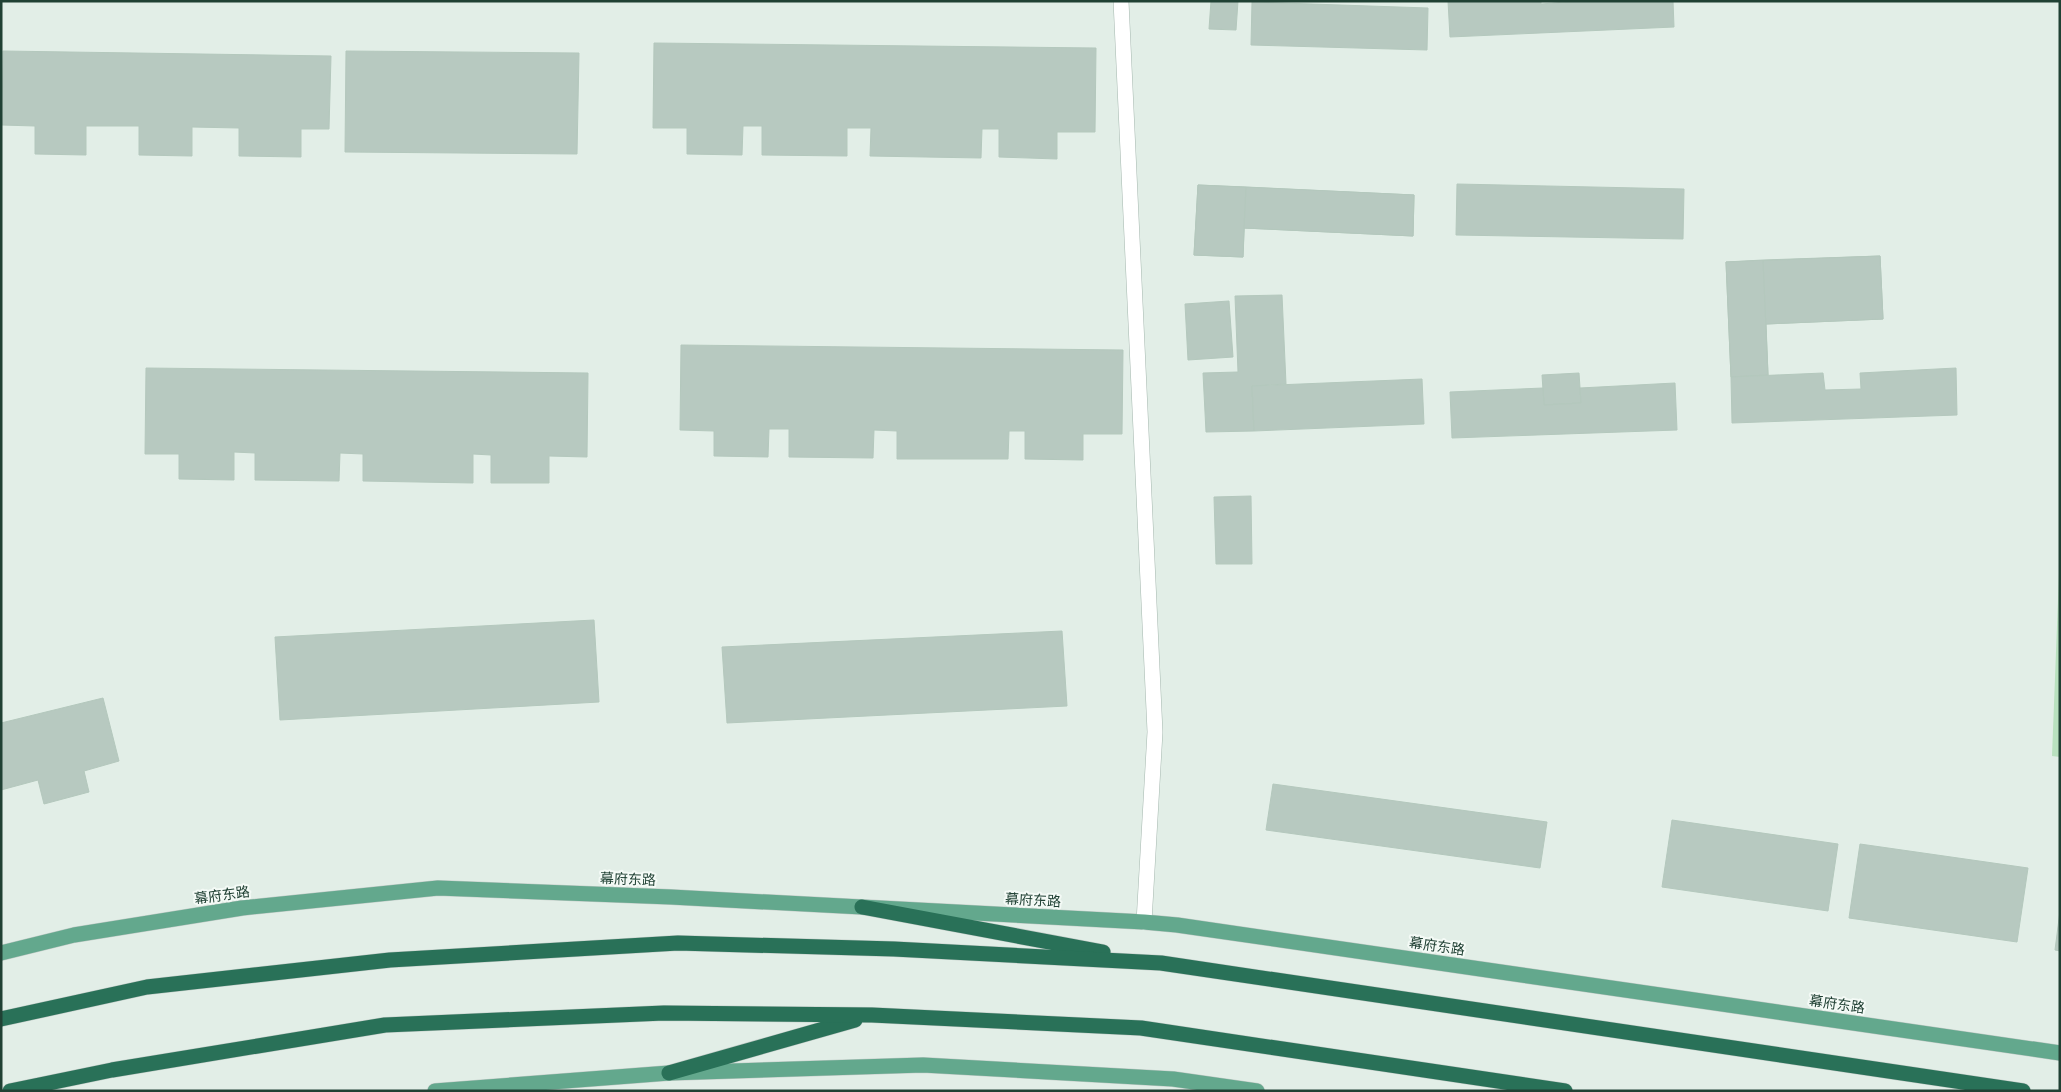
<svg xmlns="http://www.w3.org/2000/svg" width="2061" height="1092" font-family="'Archivo Narrow','Noto Sans SC',sans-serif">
	<rect width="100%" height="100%" fill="#e2eee7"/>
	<path fill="#b9e1bf" d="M 2060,548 L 2060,757 L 2052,756 Z"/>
	<g fill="#b7c9c0" stroke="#b4c8bd">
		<path d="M 1211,1 L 1238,1 L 1236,30 L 1209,29 Z"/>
		<path d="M 1448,1 L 1541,1 L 1541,4 L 1578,1 L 1673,1 L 1674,27 L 1450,37 Z"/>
		<path d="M 1252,2 L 1428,8 L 1427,50 L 1251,45 Z"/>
		<path d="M 654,43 L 1096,48 L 1095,132 L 1057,132 L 1057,159 L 999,157 L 999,129 L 982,129 L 981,158 L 870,156 L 871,128 L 847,128 L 847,156 L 762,155 L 762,126 L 743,126 L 742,155 L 687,154 L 687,128 L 653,128 Z"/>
		<path d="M 3,51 L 331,56 L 329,129 L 301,129 L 301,157 L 239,156 L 239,128 L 192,127 L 192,156 L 139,155 L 139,126 L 86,126 L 86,155 L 35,154 L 35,126 L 2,125 Z"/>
		<path d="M 346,51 L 579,53 L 577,154 L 345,152 Z"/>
		<path d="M 1457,184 L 1684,189 L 1683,239 L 1456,235 Z"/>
		<path d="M 1198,185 L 1246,187 L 1243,257 L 1194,255 Z"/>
		<path d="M 1198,185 L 1414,195 L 1413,236 L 1244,228 L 1243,257 L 1194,255 Z"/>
		<path d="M 1246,187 L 1414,195 L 1413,236 L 1244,228 Z"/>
		<path d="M 1880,256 L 1883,319 L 1766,324 L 1763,260 Z"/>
		<path d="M 1880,256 L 1883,319 L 1766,324 L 1768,375 L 1731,377 L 1726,262 Z"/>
		<path d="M 1763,260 L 1768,375 L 1731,377 L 1726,262 Z"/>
		<path d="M 1282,295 L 1286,384 L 1252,386 L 1254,431 L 1206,432 L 1203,373 L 1238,372 L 1235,296 Z"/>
		<path d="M 1229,301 L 1233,357 L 1188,360 L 1185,304 Z"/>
		<path d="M 681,345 L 1123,350 L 1122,434 L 1083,434 L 1083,460 L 1025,459 L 1025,431 L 1009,431 L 1008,459 L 897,459 L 897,431 L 874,430 L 873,458 L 789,457 L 789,429 L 769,429 L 768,457 L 714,456 L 714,431 L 680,430 Z"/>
		<path d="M 146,368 L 588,373 L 587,457 L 549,456 L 549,483 L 491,483 L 491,455 L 473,454 L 473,483 L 363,481 L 363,454 L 340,453 L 339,481 L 255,480 L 255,453 L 234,452 L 234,480 L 179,479 L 179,454 L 145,454 Z"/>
		<path d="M 1956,368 L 1957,415 L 1732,423 L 1731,377 L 1823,373 L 1825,390 L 1861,389 L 1860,373 Z"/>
		<path d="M 1579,373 L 1581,403 L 1544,405 L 1542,375 Z"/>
		<path d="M 1422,379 L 1424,424 L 1254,431 L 1252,386 Z"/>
		<path d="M 1675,383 L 1677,430 L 1452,438 L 1450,392 L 1543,388 L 1544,405 L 1581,403 L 1580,388 Z"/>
		<path d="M 1251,496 L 1252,564 L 1216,564 L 1214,497 Z"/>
		<path d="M 594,620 L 599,702 L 280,720 L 275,637 Z"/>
		<path d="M 1062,631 L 1067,706 L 727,723 L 722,647 Z"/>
		<path d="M 103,698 L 119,761 L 84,771 L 89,792 L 44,804 L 38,780 L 1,790 L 1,723 Z"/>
		<path d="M 1273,784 L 1547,822 L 1540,868 L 1266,830 Z"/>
		<path d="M 1672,820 L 1838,844 L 1828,911 L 1662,887 Z"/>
		<path d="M 1860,844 L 2028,868 L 2017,942 L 1849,918 Z"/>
		<path d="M 2060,911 L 2060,951 L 2055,950 Z"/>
	</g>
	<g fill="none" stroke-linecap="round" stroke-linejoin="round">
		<defs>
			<path id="minor" d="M 1121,1 L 1155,732 L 1144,922"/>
			<g id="major">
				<path d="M 1,953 L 74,935 L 242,908 L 438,888 L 671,897 L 1144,922 L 1177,925 L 2060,1053"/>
				<path d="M 435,1091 L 669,1073 L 923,1065 L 1173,1079 L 1257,1091"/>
			</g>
			<g id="highway">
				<path d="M 862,907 L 1103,952"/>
				<path d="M 1,1019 L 147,987 L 390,960 L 678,943 L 894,949 L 1161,963 L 2023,1091"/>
				<path d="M 669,1073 L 855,1020"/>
				<path d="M 10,1091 L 112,1070 L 385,1025 L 664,1013 L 872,1015 L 1141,1028 L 1565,1091"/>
			</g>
		</defs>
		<use href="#minor" stroke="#a4b7ae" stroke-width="16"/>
		<use href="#major" stroke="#c1cac6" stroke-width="16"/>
		<use href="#highway" stroke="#c1cac6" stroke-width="16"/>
		<use href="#minor" stroke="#fff" stroke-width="15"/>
		<use href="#major" stroke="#63a88d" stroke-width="15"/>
		<use href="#highway" stroke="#297158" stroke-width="15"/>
	</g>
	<g text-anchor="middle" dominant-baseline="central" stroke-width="4" stroke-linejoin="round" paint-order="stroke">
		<g font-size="14" fill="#204134" stroke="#f4faf6">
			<text transform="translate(628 879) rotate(2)">幕府东路</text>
			<text transform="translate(222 895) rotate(-8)">幕府东路</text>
			<text transform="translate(1033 900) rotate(3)">幕府东路</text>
			<text transform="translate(1437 946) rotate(8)">幕府东路</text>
			<text transform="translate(1837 1004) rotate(8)">幕府东路</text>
		</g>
	</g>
	<rect width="2061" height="1092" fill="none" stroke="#204134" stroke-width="5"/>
</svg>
